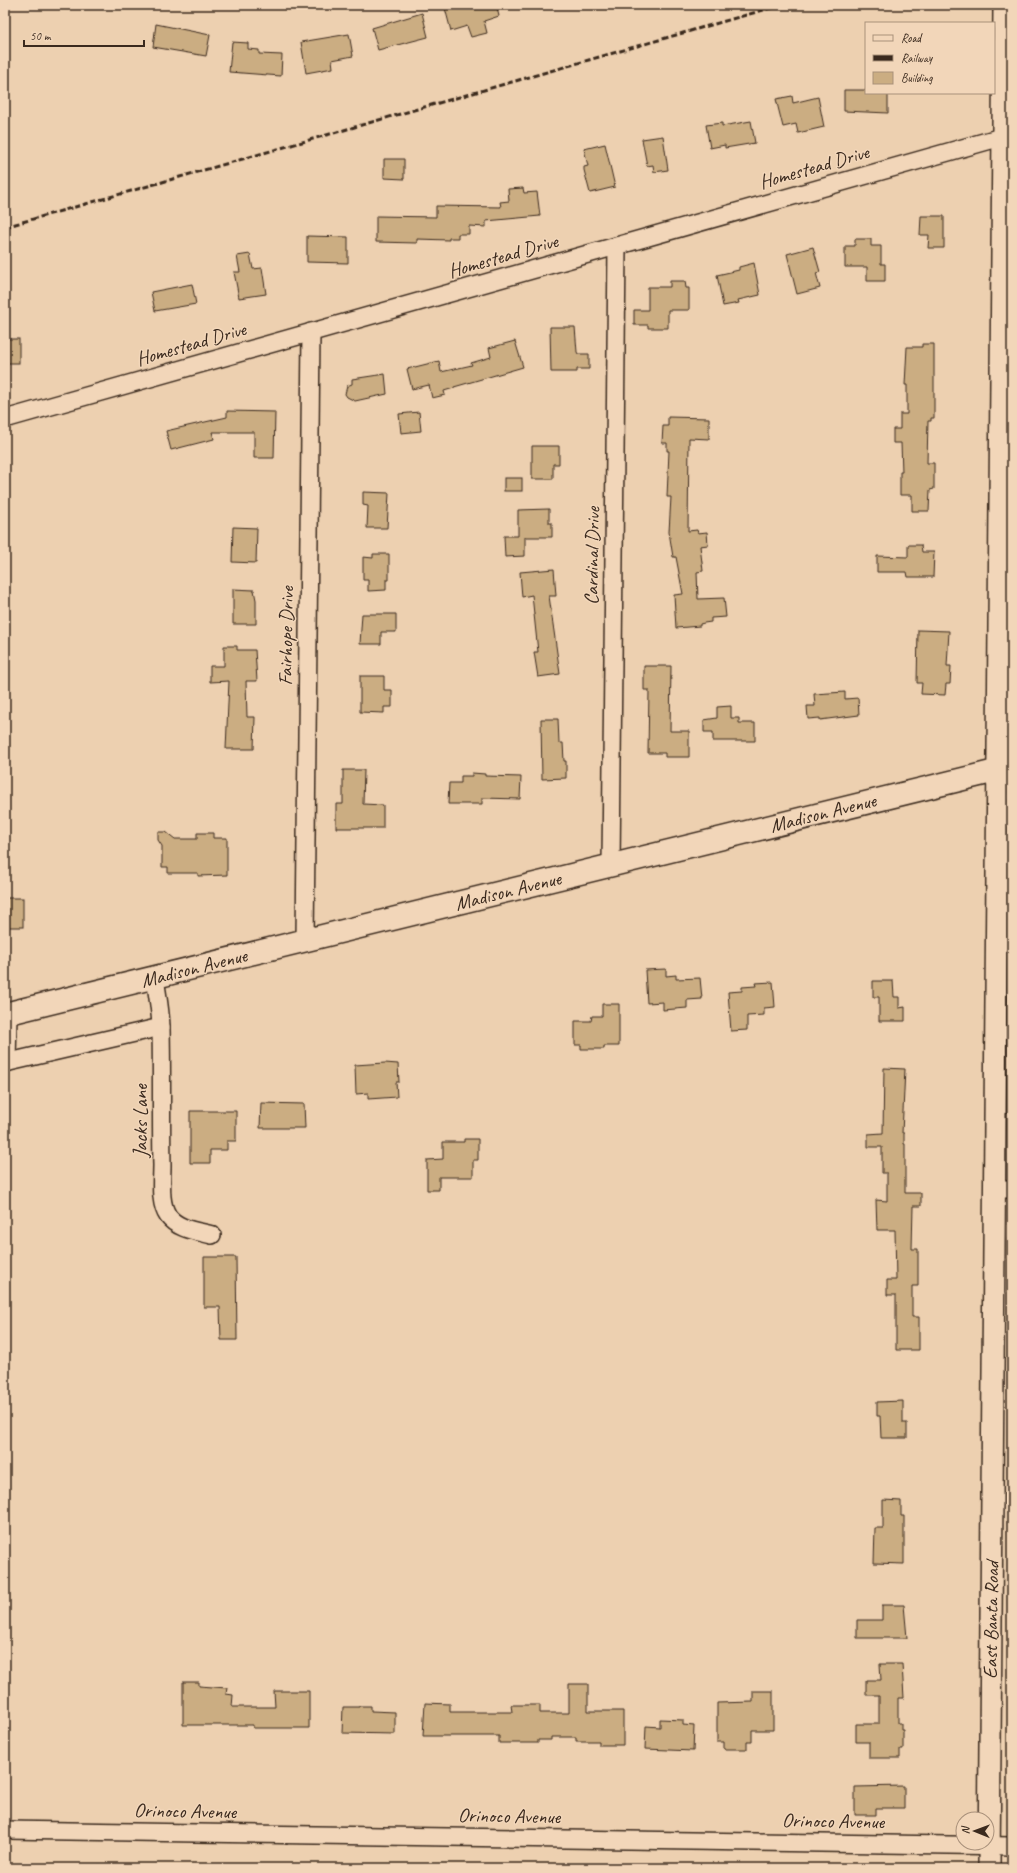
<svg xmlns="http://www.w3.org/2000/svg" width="1017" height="1873" font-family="Caveat,sans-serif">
	<rect width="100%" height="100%" fill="#edd0b0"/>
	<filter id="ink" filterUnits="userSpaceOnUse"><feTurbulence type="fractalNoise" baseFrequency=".025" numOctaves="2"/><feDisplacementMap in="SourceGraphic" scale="8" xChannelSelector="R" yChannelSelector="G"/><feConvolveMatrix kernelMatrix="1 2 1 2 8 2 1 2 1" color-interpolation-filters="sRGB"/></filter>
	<g filter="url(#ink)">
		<g fill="#cbad82" stroke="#3b2a1e">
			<path d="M 456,5 L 496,5 L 499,16 L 484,21 L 487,33 L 471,37 L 467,26 L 451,31 L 445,8 Z"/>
			<path d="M 422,13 L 428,37 L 378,50 L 372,28 Z"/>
			<path d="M 156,24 L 210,35 L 206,56 L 153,47 Z"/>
			<path d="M 349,34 L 353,56 L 332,60 L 333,68 L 306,73 L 301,42 Z"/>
			<path d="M 232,42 L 248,43 L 248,49 L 259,50 L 259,54 L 282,55 L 281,76 L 229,72 Z"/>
			<path d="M 844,90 L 866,90 L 866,93 L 888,93 L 888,113 L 844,111 Z"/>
			<path d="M 792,96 L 793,103 L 818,97 L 824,127 L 798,133 L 796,124 L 783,127 L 776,99 Z"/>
			<path d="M 751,121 L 755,143 L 725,148 L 725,145 L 710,148 L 706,125 L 722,123 L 722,126 Z"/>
			<path d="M 663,136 L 668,170 L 654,172 L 653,165 L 647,166 L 642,139 Z"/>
			<path d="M 605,144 L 615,187 L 590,193 L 584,170 L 584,167 L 588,166 L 584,149 Z"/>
			<path d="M 384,159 L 404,159 L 404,179 L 384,178 Z"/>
			<path d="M 523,188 L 524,193 L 537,192 L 540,216 L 486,221 L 486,227 L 469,226 L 469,234 L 458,234 L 458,238 L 449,238 L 449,240 L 417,239 L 417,243 L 376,242 L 376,216 L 436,217 L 436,206 L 501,207 L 500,202 L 509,201 L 508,189 Z"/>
			<path d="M 921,216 L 944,216 L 944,248 L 928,248 L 929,235 L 920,235 Z"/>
			<path d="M 307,236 L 348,237 L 348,263 L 307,262 Z"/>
			<path d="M 855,239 L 871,239 L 871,246 L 881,246 L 881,264 L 885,264 L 885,281 L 867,281 L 867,267 L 845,267 L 845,246 L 855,246 Z"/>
			<path d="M 813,247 L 820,272 L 816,273 L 820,288 L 797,294 L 787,254 Z"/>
			<path d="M 250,254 L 253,269 L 262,268 L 266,294 L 239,298 L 234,272 L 240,272 L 237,256 Z"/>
			<path d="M 754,263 L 760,295 L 738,300 L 739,303 L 723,306 L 717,275 L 739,270 L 739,267 Z"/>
			<path d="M 670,281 L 685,281 L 686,288 L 689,288 L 689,310 L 668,310 L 668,328 L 648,328 L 648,325 L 634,325 L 634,310 L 648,310 L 648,287 L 670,287 Z"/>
			<path d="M 192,284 L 196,304 L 155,311 L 151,292 Z"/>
			<path d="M 550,327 L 575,327 L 577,352 L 578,354 L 589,354 L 589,369 L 577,369 L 577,372 L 551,372 Z"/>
			<rect x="5" y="339" width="14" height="24"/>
			<path d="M 515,341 L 523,367 L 454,387 L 454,388 L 444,391 L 445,395 L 432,398 L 429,385 L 412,389 L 407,369 L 439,361 L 441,372 L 472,365 L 471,363 L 491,357 L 489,348 Z"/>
			<path d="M 922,344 L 934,344 L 934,418 L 931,418 L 931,421 L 928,421 L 927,463 L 934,463 L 934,489 L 930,490 L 929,511 L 912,511 L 912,495 L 900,495 L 900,472 L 902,472 L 901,443 L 893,443 L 893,429 L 900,429 L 900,414 L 907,414 L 907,385 L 905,385 L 907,347 L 922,347 Z"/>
			<path d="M 385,374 L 387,394 L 355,401 L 347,397 L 345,394 L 347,386 L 352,384 L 352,379 Z"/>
			<path d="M 227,411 L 275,412 L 274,458 L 254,458 L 254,432 L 212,432 L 214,439 L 171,450 L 166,431 L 227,417 Z"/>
			<path d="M 419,412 L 421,431 L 401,433 L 399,414 Z"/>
			<path d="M 668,417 L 709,418 L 709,439 L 689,438 L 688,531 L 697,530 L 698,533 L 707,532 L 708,545 L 700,546 L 703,571 L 697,572 L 698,599 L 724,598 L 726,617 L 711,618 L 711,622 L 704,623 L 700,624 L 700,626 L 676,628 L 674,595 L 683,594 L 676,557 L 673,557 L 669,532 L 671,497 L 667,497 L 669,451 L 667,451 L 667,443 L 662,443 L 663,426 L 668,426 Z"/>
			<path d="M 532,446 L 559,446 L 559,464 L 553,464 L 553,479 L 532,479 Z"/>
			<rect x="504" y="478" width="18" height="13"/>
			<path d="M 363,492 L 389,493 L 387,528 L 367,528 L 368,506 L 363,505 Z"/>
			<path d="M 549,509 L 549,523 L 552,523 L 552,537 L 525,537 L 525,556 L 505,557 L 504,536 L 518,536 L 518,510 Z"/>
			<path d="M 233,527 L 257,528 L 256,563 L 232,562 Z"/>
			<path d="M 908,545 L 921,545 L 922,552 L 934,552 L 933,577 L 908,577 L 907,572 L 877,572 L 877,556 L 908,557 Z"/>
			<path d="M 373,554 L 389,554 L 389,580 L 386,580 L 386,590 L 368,591 L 368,580 L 363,580 L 363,557 L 373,558 Z"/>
			<path d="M 554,569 L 556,596 L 549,596 L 560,674 L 538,677 L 534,652 L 538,652 L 532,595 L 522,597 L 520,572 Z"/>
			<path d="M 233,589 L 254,590 L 256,600 L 256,624 L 233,624 Z"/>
			<path d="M 362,614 L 396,614 L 396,632 L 381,632 L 381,644 L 360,644 Z"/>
			<path d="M 918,630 L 949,631 L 947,666 L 951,666 L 950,684 L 946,684 L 945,695 L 921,694 L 922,683 L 917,683 Z"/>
			<path d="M 224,646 L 237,646 L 237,650 L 255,650 L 257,681 L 246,681 L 247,717 L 255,717 L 254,749 L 226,749 L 229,681 L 210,682 L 210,666 L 224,666 Z"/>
			<path d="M 644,666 L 671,666 L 670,731 L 689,731 L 689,757 L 665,757 L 665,753 L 648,753 L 649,690 L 644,690 Z"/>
			<path d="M 360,676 L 384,676 L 384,690 L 392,690 L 392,707 L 384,707 L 384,713 L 360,712 Z"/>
			<path d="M 845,692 L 845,699 L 858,698 L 859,715 L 820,720 L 820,718 L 808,719 L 807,706 L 815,706 L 814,694 Z"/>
			<path d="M 731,706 L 731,718 L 739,718 L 739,723 L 755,723 L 755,741 L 713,741 L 713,732 L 704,732 L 704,720 L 717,718 L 717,707 Z"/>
			<path d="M 541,719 L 558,719 L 559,743 L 563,743 L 564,761 L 566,761 L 566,778 L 542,779 Z"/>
			<path d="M 343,770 L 364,770 L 363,804 L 383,805 L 383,828 L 336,828 L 336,804 L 343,804 Z"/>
			<path d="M 472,773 L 485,774 L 485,776 L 521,777 L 520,799 L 482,798 L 482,804 L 448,804 L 449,783 L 461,783 L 461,776 L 472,776 Z"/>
			<path d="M 158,832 L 166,832 L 175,839 L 197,839 L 197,833 L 213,833 L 213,838 L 227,838 L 227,875 L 198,876 L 198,873 L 168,873 L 168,867 L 162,867 L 162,846 L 158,840 Z"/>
			<rect x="5" y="898" width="18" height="29"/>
			<path d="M 666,969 L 666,976 L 676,975 L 676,979 L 700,978 L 702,999 L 687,1000 L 687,1008 L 663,1010 L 663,1002 L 647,1003 L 645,970 Z"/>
			<path d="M 873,981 L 893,981 L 894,997 L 899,997 L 899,1008 L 905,1007 L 905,1021 L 879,1021 L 879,997 L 873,997 Z"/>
			<path d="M 773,982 L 775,1007 L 764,1008 L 764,1015 L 747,1016 L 747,1030 L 731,1031 L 728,992 L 742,991 L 742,987 L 756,986 L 755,983 Z"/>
			<path d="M 602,1004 L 619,1004 L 619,1046 L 604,1046 L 604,1049 L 581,1049 L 581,1045 L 575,1045 L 575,1021 L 591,1021 L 592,1016 L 602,1016 Z"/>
			<path d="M 385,1063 L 398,1064 L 399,1082 L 396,1082 L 397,1097 L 368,1099 L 368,1093 L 356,1094 L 355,1065 Z"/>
			<path d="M 884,1068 L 905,1069 L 902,1133 L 904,1133 L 904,1144 L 905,1144 L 905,1193 L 921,1193 L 921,1206 L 913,1206 L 912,1249 L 918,1249 L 918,1286 L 912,1286 L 912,1317 L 919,1317 L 919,1350 L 896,1350 L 896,1295 L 887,1295 L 887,1280 L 896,1280 L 895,1230 L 877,1230 L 876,1200 L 887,1201 L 887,1173 L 882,1173 L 882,1147 L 868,1147 L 868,1134 L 883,1133 Z"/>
			<path d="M 261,1103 L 304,1104 L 305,1128 L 260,1128 Z"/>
			<path d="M 190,1111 L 236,1111 L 236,1141 L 227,1141 L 227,1150 L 210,1150 L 210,1163 L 190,1163 Z"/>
			<path d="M 464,1139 L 478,1139 L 478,1160 L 473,1160 L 473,1177 L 439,1177 L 439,1190 L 427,1190 L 427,1160 L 443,1159 L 443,1142 L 464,1142 Z"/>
			<path d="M 204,1257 L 236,1257 L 237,1340 L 221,1340 L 220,1307 L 204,1307 Z"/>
			<path d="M 903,1401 L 903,1423 L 907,1423 L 907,1438 L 881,1438 L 880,1416 L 877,1416 L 877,1402 Z"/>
			<path d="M 883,1500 L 901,1501 L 901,1516 L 904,1516 L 904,1564 L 874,1563 L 875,1528 L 883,1528 Z"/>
			<path d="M 882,1605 L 904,1605 L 907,1638 L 857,1638 L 857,1620 L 882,1620 Z"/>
			<path d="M 880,1664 L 902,1664 L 904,1698 L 898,1698 L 898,1723 L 901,1723 L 901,1730 L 903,1730 L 903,1749 L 900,1749 L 900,1758 L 869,1758 L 869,1742 L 856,1742 L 856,1724 L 879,1724 L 879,1695 L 866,1695 L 866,1680 L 881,1680 Z"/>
			<path d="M 183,1682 L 199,1682 L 199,1686 L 227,1688 L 226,1694 L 233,1695 L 232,1707 L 275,1707 L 274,1691 L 309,1691 L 309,1728 L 253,1728 L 253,1725 L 183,1725 Z"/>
			<path d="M 569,1684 L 588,1684 L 588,1711 L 623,1711 L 623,1745 L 599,1745 L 599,1741 L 576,1741 L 576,1737 L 551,1737 L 551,1740 L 538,1740 L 538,1743 L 499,1743 L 499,1736 L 423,1736 L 425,1703 L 450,1704 L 450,1712 L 512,1712 L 511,1705 L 540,1705 L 540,1713 L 569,1713 Z"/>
			<path d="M 753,1691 L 773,1691 L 773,1730 L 752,1730 L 752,1742 L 747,1742 L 747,1749 L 724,1749 L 724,1742 L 717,1742 L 717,1703 L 753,1702 Z"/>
			<path d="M 359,1706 L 371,1706 L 371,1711 L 395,1712 L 395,1734 L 342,1733 L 343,1707 L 359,1707 Z"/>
			<path d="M 660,1719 L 683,1720 L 683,1725 L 694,1726 L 693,1751 L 645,1749 L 646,1726 L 660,1727 Z"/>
			<path d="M 904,1786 L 904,1808 L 876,1808 L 876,1815 L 855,1815 L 855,1787 Z"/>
		</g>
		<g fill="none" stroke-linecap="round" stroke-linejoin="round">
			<defs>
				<g id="minor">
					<path d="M 5,419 L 1012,134"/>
					<path d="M 997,820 L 1012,816"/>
					<path d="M 611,866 L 617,246"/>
					<path d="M 305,941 L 311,332"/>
					<path d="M 155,977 C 157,994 161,1012 161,1029 C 162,1074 161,1120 162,1165 C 162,1181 159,1203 168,1216 C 177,1229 197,1231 212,1235"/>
					<path d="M 5,1063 L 161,1027"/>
					<path d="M 7,1063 L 8,1014"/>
					<path d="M 995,1189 L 1012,1189"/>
					<path d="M 5,1830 L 1012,1846"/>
				</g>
				<path id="tertiary" d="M 989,1868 L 1004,5"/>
				<path id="secondary" d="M 5,1014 L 1012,767"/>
			</defs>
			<use href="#minor" stroke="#3b2a1e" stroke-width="20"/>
			<use href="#tertiary" stroke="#3b2a1e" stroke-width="24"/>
			<use href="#secondary" stroke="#3b2a1e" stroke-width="25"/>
			<use href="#minor" stroke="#f2d6b9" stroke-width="17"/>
			<use href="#tertiary" stroke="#f2d6b9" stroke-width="21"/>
			<use href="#secondary" stroke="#f2d6b9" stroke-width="22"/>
			<path stroke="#3b2a1e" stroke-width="3" stroke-dasharray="6 3" stroke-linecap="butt" d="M 5,227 L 781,5"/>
		</g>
	</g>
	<g text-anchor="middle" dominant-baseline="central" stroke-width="3" stroke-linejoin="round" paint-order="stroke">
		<g font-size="20" fill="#3b2a1e" stroke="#f2d6b9">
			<text transform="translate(814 167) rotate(-16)">Homestead Drive</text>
			<text transform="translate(503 256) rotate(-16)">Homestead Drive</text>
			<text transform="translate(191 344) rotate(-16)">Homestead Drive</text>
			<text transform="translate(592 556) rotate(-89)">Cardinal Drive</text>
			<text transform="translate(286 636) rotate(-89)">Fairhope Drive</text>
			<text transform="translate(823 813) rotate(-14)">Madison Avenue</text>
			<text transform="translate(508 891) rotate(-14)">Madison Avenue</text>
			<text transform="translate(194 968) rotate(-14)">Madison Avenue</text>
			<text transform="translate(140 1121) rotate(-90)">Jacks Lane</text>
			<text transform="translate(991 1620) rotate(-89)">East Banta Road</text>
			<text transform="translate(185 1811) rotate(1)">Orinoco Avenue</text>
			<text transform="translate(509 1816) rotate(1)">Orinoco Avenue</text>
			<text transform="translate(833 1821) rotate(1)">Orinoco Avenue</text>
		</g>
	</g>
	<rect width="1017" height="1873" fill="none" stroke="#f2d6b9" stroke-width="20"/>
	<rect x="10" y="10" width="997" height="1853" fill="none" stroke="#3b2a1e" stroke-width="1.5" filter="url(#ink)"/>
	<rect x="865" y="22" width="130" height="72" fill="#f2d6b9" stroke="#a9917b"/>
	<rect x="873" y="35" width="20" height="6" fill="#f2d6b9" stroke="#a9917b"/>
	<text x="901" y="42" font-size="12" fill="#3b2a1e">Road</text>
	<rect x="873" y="55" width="20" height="6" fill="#3b2a1e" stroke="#a9917b"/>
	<text x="901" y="62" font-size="12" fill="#3b2a1e">Railway</text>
	<rect x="873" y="72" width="20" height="12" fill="#cbad82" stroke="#a9917b"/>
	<text x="901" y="82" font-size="12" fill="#3b2a1e">Building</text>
	<g transform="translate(975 1831) rotate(271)"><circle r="19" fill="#f2d6b9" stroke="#a9917b"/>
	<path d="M0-3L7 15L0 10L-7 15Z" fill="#3b2a1e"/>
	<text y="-6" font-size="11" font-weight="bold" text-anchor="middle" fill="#3b2a1e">N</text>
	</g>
	<path d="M24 40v6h120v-6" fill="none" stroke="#3b2a1e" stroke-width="2"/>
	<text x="30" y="40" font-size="12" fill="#3b2a1e" stroke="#f2d6b9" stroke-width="3" paint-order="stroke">50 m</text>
</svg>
